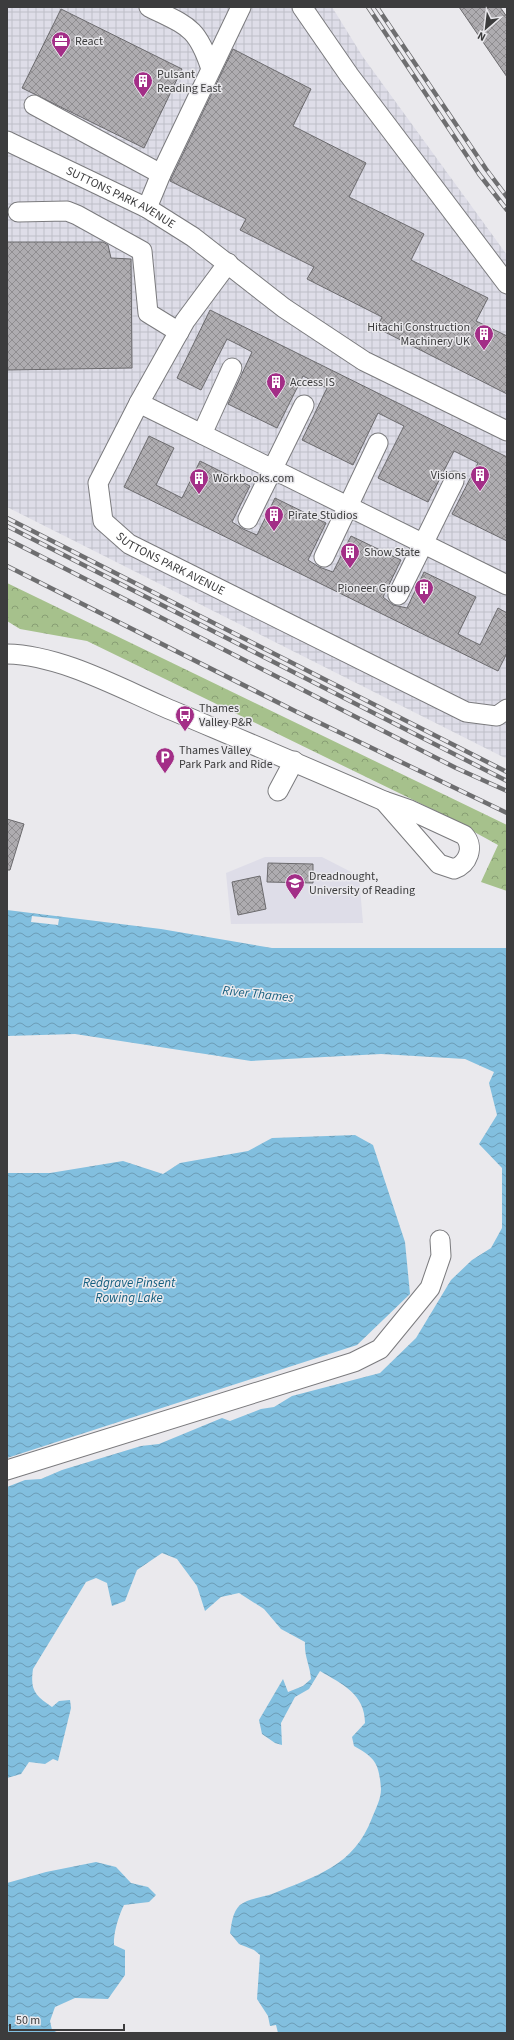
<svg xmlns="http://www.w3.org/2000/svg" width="514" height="2040" font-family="'Source Sans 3',sans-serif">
	<defs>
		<pattern id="industrial-grid" width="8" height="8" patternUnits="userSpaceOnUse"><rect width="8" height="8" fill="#dedde8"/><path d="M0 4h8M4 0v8" fill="none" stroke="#bfbfc8"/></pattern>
		<pattern id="forest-crowns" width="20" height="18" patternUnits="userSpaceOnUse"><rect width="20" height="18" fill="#a6c18c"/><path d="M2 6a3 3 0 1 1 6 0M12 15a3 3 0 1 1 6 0" fill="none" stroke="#889e74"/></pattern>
		<pattern id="water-waves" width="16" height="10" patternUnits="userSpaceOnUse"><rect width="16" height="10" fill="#82bfdf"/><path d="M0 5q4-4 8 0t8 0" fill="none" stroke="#6c9cb6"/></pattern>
		<pattern id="building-cross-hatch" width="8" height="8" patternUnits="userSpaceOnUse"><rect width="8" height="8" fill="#aeacb0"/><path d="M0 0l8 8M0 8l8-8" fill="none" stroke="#8f8d90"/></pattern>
	</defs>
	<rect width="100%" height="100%" fill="#eae9ed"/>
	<path fill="#dedde8" d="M 265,857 L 322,857 L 359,876 L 363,923 L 231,924 L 226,873 Z"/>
	<path fill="url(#industrial-grid)" d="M 7,7 L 332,7 L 363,57 L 507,255 L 507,759 L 7,507 Z"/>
	<path fill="url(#forest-crowns)" d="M 7,583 L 507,825 L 507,891 L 481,882 L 498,845 L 438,812 L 87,641 L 20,629 L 7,621 Z"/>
	<g fill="url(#water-waves)">
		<path d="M 7,910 L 161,929 L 272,948 L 507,948 L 507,2033 L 278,2033 L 276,2025 L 270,2026 L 268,2016 L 257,1999 L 260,1955 L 254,1950 L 239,1944 L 230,1933 C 232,1923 232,1913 240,1905 C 247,1899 263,1897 272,1894 C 316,1876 354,1866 372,1818 C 376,1808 381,1799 381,1789 C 379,1764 376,1758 354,1746 L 352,1737 L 365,1723 C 365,1694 342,1684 320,1671 L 309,1689 L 295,1697 L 281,1723 L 282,1745 L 275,1743 L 262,1734 L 259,1720 L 283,1679 L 288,1692 L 303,1686 L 311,1679 C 310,1665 304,1656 305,1642 L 281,1629 L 264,1609 L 239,1593 L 221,1597 L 205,1611 L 197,1586 L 177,1559 L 162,1553 L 137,1570 L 125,1601 L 112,1606 L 107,1583 L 96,1578 L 86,1582 L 33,1669 C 30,1691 35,1695 52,1707 L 59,1701 L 70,1700 L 71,1708 L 58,1761 L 53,1759 L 45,1764 L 29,1762 L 21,1774 L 7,1778 L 7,1487 L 25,1480 L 41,1479 L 62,1470 L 141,1446 L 159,1444 L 222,1418 L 230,1421 L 261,1409 L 274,1407 L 292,1396 L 380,1373 L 416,1338 L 451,1280 L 472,1260 L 491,1248 L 502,1228 L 502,1168 L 479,1144 L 497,1115 L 489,1083 L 494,1072 L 465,1059 L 381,1054 L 251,1061 L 75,1034 L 7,1036 Z"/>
		<path d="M 355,1135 L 373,1145 L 405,1242 L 410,1294 L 357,1345 L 7,1458 L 7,1173 L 50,1173 L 123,1161 L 163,1174 L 180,1163 L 248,1151 L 272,1138 Z"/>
		<path d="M 96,1862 L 116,1867 L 131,1883 L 148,1887 L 156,1895 L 149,1902 L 124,1905 C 119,1915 113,1933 114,1945 L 125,1950 L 125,1975 L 108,1999 L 75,1998 L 55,2007 L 50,2021 L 52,2030 L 59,2033 L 7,2033 L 7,1883 L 46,1872 Z"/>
	</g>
	<path fill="#eae9ed" d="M 32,916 L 59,919 L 58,925 L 31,922 Z"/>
	<g fill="url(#building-cross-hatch)" stroke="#6b6a6d">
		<path d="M 459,7 L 500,7 L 507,17 L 507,77 Z"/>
		<path d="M 61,9 L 182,69 L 144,148 L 22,88 Z"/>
		<path d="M 233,49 L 311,89 L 293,126 L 366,163 L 349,197 L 424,234 L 411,260 L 488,298 L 476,321 L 507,336 L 507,394 L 377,328 L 382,317 L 307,279 L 314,267 L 240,230 L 246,219 L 170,181 Z"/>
		<path d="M 7,242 L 103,242 L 108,245 L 111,258 L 131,259 L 132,368 L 7,370 Z"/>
		<path d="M 210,310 L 507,457 L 507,541 L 452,514 L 478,463 L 454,451 L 428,502 L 378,478 L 404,426 L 378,413 L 353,465 L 302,440 L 327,388 L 303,376 L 277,428 L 228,404 L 252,352 L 239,345 L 227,339 L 201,390 L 177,378 Z"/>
		<path d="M 149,436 L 174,448 L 156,485 L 182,498 L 200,461 L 250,486 L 232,522 L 243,529 L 257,535 L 275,498 L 326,523 L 308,560 L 319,567 L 333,572 L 351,536 L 401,560 L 383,597 L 393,605 L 407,608 L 424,572 L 476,597 L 458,634 L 480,645 L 498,608 L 507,613 L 507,653 L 498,671 L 124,487 Z"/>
		<path d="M 7,819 L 24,824 L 10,870 L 7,870 Z"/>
		<path d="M 268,863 L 313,864 L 313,883 L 267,882 Z"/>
		<path d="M 260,876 L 266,909 L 238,915 L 232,882 Z"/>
	</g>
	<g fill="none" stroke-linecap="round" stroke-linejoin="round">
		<defs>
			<g id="minor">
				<path d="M 149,7 C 187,26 197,26 211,69"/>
				<path d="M 302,7 L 349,75 L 507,284"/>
				<path d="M 34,105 L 161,174 L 147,208"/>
				<path id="s1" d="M 7,141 L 147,208 L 193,237 L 284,308 L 364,361 L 507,431"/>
				<path d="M 161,174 L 241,7"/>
				<path d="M 18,212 L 67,211 L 77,215 L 142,251 L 148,313 L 179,332"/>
				<path id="s2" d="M 228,263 L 185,321 L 139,403 L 98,483 L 103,521 L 129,544 L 466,712 L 497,716 L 507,709"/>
				<path d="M 139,403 L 507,585"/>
				<path d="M 202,434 L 232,368"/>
				<path d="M 248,519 L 304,405"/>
				<path d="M 324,557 L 378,443"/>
				<path d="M 398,595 L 454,481"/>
				<path d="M 7,654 C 59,655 116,686 164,707 C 237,738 311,769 384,801"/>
				<path d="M 278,791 L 294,761"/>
				<path d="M 384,801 L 410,810 L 464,835 C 475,847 468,864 454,869 L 439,864 Z"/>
				<path d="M 7,1470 L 354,1362 L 380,1349 L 430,1288 L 441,1256 L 440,1240"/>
			</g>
		</defs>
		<use href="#minor" stroke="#7b7b7e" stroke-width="21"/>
		<use href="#minor" stroke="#fff" stroke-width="19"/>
		<defs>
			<g id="rail">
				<path d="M 368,7 L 479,174 L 507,210"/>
				<path d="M 377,7 L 486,169 L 507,197"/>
				<path d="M 7,518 L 507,772"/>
				<path d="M 7,526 L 507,781"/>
				<path d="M 7,539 L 456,768 L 507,791"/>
				<path d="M 7,566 L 295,711 L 507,813"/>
			</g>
		</defs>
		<use href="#rail" stroke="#6e6e70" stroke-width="4.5"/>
		<use href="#rail" stroke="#eae9ed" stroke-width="3" stroke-dasharray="9" stroke-linecap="butt"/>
	</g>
	<defs>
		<symbol id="office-pin" viewBox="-11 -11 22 30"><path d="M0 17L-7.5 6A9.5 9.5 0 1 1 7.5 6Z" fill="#a32e87" stroke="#eae9ed"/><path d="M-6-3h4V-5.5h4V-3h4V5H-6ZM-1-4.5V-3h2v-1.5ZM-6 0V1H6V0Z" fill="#fff"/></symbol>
		<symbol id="building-pin" viewBox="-11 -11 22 30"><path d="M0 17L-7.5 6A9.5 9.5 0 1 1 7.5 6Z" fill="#a32e87" stroke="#eae9ed"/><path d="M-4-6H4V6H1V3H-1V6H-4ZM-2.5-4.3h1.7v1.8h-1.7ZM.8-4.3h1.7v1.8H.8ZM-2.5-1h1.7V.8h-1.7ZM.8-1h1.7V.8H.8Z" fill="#fff"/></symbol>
		<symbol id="bus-pin" viewBox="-11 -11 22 30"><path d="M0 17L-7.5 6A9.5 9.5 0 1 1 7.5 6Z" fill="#a32e87" stroke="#eae9ed"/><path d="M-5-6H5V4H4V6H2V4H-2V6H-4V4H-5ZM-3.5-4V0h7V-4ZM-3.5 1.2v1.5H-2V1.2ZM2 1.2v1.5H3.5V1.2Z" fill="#fff"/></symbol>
		<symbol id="parking-pin" viewBox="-11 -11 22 30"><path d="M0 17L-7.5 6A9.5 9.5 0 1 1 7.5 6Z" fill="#a32e87" stroke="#eae9ed"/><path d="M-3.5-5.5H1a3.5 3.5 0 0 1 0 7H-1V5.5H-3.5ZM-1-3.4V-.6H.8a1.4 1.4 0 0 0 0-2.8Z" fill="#fff"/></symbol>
		<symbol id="university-pin" viewBox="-11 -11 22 30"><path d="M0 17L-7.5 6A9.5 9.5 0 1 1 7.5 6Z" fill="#a32e87" stroke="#eae9ed"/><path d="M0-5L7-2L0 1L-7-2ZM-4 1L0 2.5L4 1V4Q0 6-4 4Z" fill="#fff"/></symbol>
	</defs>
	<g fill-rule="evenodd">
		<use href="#office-pin" x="50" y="30" width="22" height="30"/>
		<use href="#building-pin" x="132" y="70" width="22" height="30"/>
		<use href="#building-pin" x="473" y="323" width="22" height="30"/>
		<use href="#building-pin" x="265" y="371" width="22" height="30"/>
		<use href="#building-pin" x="469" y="464" width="22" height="30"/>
		<use href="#building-pin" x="188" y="467" width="22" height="30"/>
		<use href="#building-pin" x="263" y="504" width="22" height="30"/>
		<use href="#building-pin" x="339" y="541" width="22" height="30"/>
		<use href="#building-pin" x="413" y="577" width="22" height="30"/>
		<use href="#bus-pin" x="174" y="704" width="22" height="30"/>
		<use href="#parking-pin" x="154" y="746" width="22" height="30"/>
		<use href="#university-pin" x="284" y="872" width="22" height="30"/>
	</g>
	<g text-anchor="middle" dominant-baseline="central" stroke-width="3" stroke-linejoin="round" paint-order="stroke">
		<g font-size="12" fill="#3c3c3d" stroke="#eae9ed" text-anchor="start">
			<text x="75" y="41">React</text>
			<text x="157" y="74">Pulsant<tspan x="157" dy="14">Reading East</tspan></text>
			<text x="470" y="327" text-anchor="end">Hitachi Construction<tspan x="470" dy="14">Machinery UK</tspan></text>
			<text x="290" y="382">Access IS</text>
			<text x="466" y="475" text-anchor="end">Visions</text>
			<text x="213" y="478">Workbooks.com</text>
			<text x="288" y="515">Pirate Studios</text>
			<text x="364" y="552">Show State</text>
			<text x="410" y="588" text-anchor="end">Pioneer Group</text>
			<text x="199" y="708">Thames<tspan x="199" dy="14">Valley P&amp;R</tspan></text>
			<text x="179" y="750">Thames Valley<tspan x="179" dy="14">Park Park and Ride</tspan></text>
			<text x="309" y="876">Dreadnought,<tspan x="309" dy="14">University of Reading</tspan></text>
		</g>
		<g font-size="12" fill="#3c3c3d" stroke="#eae9ed">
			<text stroke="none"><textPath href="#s1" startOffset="127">SUTTONS PARK AVENUE</textPath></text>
			<text stroke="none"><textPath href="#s2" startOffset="375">SUTTONS PARK AVENUE</textPath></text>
		</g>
		<g font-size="13" font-style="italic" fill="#145e7f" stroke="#eae9ed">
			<text transform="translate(258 994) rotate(6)">River Thames</text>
			<text x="129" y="1283">Redgrave Pinsent<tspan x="129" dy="15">Rowing Lake</tspan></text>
		</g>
	</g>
	<rect width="514" height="2040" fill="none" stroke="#3c3c3d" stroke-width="16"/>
	<g transform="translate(486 28) rotate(208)" stroke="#eae9ed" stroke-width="3" paint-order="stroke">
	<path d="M0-3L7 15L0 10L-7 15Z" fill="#3c3c3d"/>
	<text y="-6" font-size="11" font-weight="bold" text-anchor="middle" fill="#3c3c3d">N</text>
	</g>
	<path d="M10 2024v6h114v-6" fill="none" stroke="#3c3c3d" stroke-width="2"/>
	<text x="16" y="2024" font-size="12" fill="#3c3c3d" stroke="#eae9ed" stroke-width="3" paint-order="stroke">50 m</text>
</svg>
